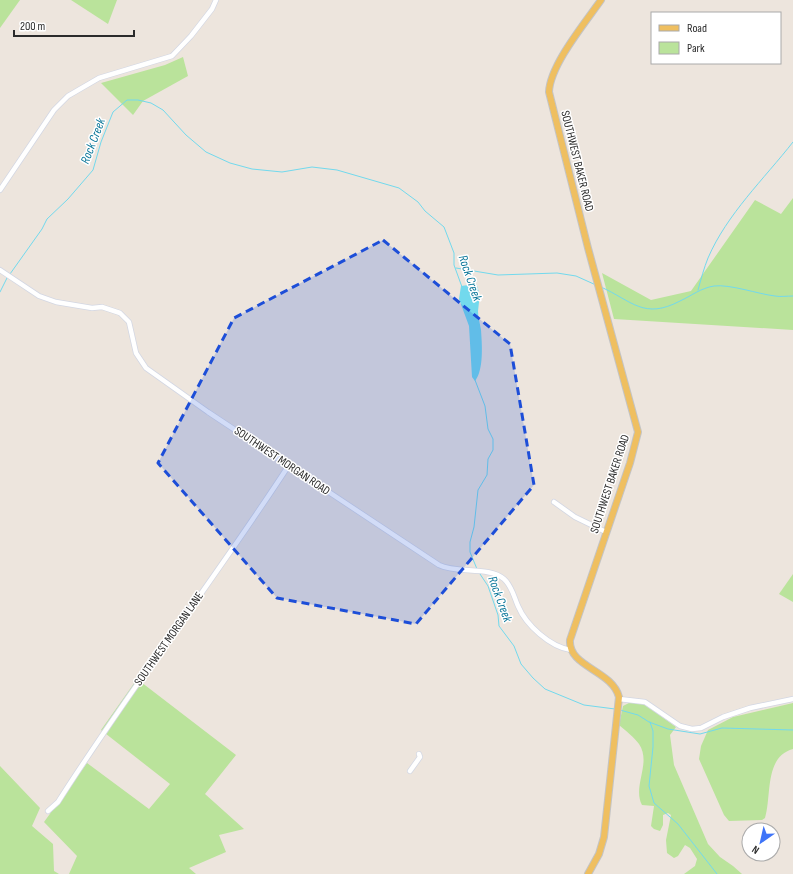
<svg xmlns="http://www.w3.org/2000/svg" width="793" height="874" font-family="'Sofia Sans Condensed',sans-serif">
	<rect width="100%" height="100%" fill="#ede5dd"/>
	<g fill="#bae39b">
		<path d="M 0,0 L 20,0 L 0,28 Z"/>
		<path d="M 71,0 L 117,0 L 108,24 Z"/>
		<path d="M 183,57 L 188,76 L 143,101 L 133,115 L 101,83 L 165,65 Z"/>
		<path d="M 793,198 L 793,330 L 614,319 L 602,273 L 651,300 L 691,291 L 755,200 L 781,214 Z"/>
		<path d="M 793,574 L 793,602 L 779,594 Z"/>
		<path d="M 137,679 L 236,755 L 205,794 L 244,829 L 219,835 L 226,852 L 189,868 L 196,874 L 69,874 L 77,856 L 44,822 L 87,763 L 149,809 L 170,784 L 101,730 Z"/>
		<path d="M 631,702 L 646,705 L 676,727 L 670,735 L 674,765 L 708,844 L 720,857 L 733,866 L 742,874 L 684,874 L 695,866 L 697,859 L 690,848 L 685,845 L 678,856 L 674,858 L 667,853 L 666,840 L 671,815 L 668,813 L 663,815 L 663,825 L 660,831 L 654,829 L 651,826 L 654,806 L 642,805 C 632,786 652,763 639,744 C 634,737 626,731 619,725 L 623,706 Z"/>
		<path d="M 793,703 L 793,749 C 764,757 772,795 765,818 L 762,820 L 729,821 L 724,815 L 699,759 L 701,746 L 708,730 L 733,717 Z"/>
		<path d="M 0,766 L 40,808 L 32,826 L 53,844 L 54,871 L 59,874 L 0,874 Z"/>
	</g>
	<path fill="#72d9ed" d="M 476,284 C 481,294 479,301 478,311 C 478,317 480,324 481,330 C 482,344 484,370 475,381 L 472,377 L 469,326 L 459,299 L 461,286 Z"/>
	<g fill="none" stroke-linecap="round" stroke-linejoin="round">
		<g stroke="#72d9ed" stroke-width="1">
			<path d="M 456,268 L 498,275 L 557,273 L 576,276 L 596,285"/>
			<path d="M 10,274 L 42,229 L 47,219 L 68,199 L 93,170 L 101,142 L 113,112 L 127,100 L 138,100 L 151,103 L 163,110 L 186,135 L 206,152 L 230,163 L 252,169 L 282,172 L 312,167 L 337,170 L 399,188 L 418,202 L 425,211 L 444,227 L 454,253 L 454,265 L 462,287"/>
			<path d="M 601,287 C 632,301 644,320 680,301 C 691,296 701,288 714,286 C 730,284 758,294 775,296 C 780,297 787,296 793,296"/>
			<path d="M 698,290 C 701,279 704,268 708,258 C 727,214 764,179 793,142"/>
			<path d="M 0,292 L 8,276"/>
			<path d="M 475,380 L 485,406 L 488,429 L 493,439 L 493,450 L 488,459 L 487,475 L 478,490 L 474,527 L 470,542 L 470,552 L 477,569"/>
			<path d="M 480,574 L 488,586 L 498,615 L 499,626 L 514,646 L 521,664 L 533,678 L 545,689 L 584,705 L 615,709"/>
			<path d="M 620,710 L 638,715 L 649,722 L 668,729 L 700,734 L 722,728 L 793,730"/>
			<path d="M 650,722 L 653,731 L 653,747 L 649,786 L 654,803 L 678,824 L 717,874"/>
		</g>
		<defs>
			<g id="minor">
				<path d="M 0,190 L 54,110 L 68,96 L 99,78 L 172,56 L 191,36 L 212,9 L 216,0"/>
				<path d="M 0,270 L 39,296 L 56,302 L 92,308 L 102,307 L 120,313 L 129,322 L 136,353 L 146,368 L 208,412 L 439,565 C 457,574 489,566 504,579 C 512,586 514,597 518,606 C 526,625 550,647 571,650"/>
				<path d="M 554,502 L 575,517 L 606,532"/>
				<path d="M 619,699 L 645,702 L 680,726 L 692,729 L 701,728 L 723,717 L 750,708 L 793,699"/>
				<path d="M 410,771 L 420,757 L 419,754"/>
				<path d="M 48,811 L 58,802 C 131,687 215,579 289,465"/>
			</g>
			<path id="major" d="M 588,874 L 599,854 L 604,837 L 619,697 C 612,670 568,667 570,640 L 630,463 L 638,432 L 588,248 L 549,92 C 550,65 585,23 601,0"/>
		</defs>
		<use href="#minor" stroke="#d3d7e3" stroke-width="6"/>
		<use href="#major" stroke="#c4c4c4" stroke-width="8"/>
		<use href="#minor" stroke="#fff" stroke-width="4.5"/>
		<use href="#major" stroke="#efbf60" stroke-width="6"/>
	</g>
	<path fill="#1d4ed8" fill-opacity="0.2" stroke="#1d4ed8" stroke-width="3" stroke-dasharray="8 5" stroke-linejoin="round" d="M 383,240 L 510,344 L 534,485 L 416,624 L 277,598 L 158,463 L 234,318 Z"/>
	<g text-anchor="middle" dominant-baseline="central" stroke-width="3" stroke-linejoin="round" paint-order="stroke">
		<g font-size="12" fill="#2b2b2b" stroke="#fff">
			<text transform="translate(577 161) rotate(76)">SOUTHWEST BAKER ROAD</text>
			<text transform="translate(282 461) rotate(34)">SOUTHWEST MORGAN ROAD</text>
			<text transform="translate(610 484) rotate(-72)">SOUTHWEST BAKER ROAD</text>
			<text transform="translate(169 639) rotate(-55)">SOUTHWEST MORGAN LANE</text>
		</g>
		<g font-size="13" font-style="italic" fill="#0f799b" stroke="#fff">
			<text transform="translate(93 141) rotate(-69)">Rock Creek</text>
			<text transform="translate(470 278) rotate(71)">Rock Creek</text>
			<text transform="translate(500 599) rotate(70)">Rock Creek</text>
		</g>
	</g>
	<rect x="651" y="12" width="130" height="52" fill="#ffffff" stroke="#aaaaaa"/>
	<rect x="659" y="25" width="20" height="6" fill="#efbf60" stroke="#aaaaaa"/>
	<text x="687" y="32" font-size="12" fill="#2b2b2b">Road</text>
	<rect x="659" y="42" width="20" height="12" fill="#bae39b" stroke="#aaaaaa"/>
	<text x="687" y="52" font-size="12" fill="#2b2b2b">Park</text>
	<g transform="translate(761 842) rotate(214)"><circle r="19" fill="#ffffff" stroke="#aaaaaa"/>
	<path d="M0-3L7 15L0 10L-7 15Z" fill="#3f74f8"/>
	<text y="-6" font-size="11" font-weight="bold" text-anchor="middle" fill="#2b2b2b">N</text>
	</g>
	<path d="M14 30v6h120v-6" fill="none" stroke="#2b2b2b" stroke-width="2"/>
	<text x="20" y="30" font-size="12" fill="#2b2b2b" stroke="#ffffff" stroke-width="3" paint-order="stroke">200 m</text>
</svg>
